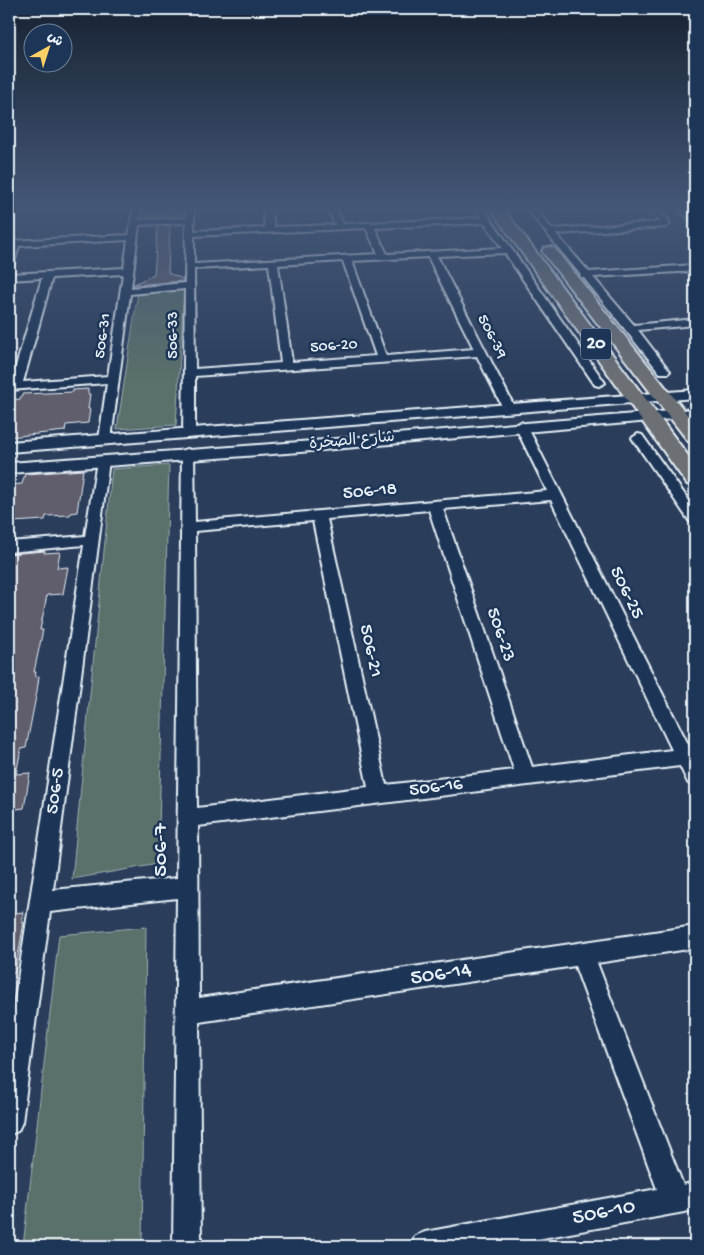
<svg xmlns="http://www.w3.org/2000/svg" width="704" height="1255" font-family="'Gochi Hand','Playpen Sans Arabic',sans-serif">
	<rect width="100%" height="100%" fill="#2a3d5b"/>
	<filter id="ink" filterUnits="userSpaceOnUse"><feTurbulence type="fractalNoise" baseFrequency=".02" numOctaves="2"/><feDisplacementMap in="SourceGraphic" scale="10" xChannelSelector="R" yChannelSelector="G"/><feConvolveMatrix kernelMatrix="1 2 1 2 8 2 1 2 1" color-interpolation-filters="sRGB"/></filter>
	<g filter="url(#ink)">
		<g fill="#5a706b" stroke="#a1b0b2">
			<path d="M 145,208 L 182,208 L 181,217 L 143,219 Z"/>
			<path d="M 184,290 L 176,425 L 117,429 L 138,292 Z"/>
			<path d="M 169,465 L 158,864 L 72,879 L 112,469 Z"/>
			<path d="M 146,927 L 142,1246 L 23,1246 L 59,935 Z"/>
		</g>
		<g fill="#605d6c" stroke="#e8f1f8">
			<path d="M 158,226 L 170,226 L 168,273 L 183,279 L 183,281 L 133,285 L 154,274 Z"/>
			<path d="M 88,389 L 88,394 L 90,394 L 88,409 L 90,409 L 88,423 L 66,425 L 65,431 L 9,437 L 9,400 L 20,399 L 22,394 L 73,392 L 73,390 Z"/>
			<path d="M 83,470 L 77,512 L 71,513 L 70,515 L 46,516 L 45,520 L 13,522 L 14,520 L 9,520 L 9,485 L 22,484 L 25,474 Z"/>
			<path d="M 45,551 L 44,553 L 60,552 L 57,568 L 68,567 L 63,594 L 47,595 L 40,630 L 43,630 L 34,672 L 36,672 L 35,677 L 39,676 L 37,691 L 26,748 L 21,749 L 16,774 L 30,773 L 24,808 L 9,810 L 9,554 Z"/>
			<path d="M 23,912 L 21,923 L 24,922 L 15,973 L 9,972 L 9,914 Z"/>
		</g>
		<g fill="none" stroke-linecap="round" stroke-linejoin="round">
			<defs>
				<g id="minor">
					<path d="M 133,208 L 141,208 L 139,220 L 186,218 L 186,208 L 194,208 L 194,231 L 265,228 L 263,208 L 271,208 L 274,227 L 335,225 L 328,208 L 336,208 L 343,224 L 482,218 L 475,208 L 483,208 L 605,383 L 599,386 L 595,385 L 505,253 L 437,256 L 515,408 L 513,411 L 509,412 L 503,408 L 477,356 L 195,376 L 195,433 L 193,436 L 185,436 L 183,433 L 185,289 L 130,294 L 111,439 L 109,442 L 101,442 L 99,439 L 107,383 L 9,390 L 9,384 L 11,383 L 42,278 L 9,280 L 9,274 L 124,268 L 128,240 L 19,246 L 14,263 L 9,266 L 10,247 L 9,247 L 9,241 L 129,235 ZM 186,223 L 185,283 L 131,288 L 139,225 ZM 485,223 L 502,248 L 387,254 L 375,228 ZM 366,228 L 378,254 L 194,264 L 194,236 ZM 428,257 L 474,349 L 386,356 L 352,261 ZM 343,261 L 376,356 L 292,362 L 278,265 ZM 269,265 L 281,363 L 195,369 L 194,269 ZM 123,274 L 108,376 L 23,382 L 52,278 Z"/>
					<path d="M 526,208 L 535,208 L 552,229 L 661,222 L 646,208 L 655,208 L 668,219 L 670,224 L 666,227 L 556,234 L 589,272 L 695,265 L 695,271 L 593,277 L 634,325 L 695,319 L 695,325 L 638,330 L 668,369 L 670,371 L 668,373 L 660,373 L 584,278 L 581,277 L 580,274 Z"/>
					<path d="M 678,208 L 687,208 L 695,216 L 695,222 L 692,222 Z"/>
					<path d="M 521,422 L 527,426 L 695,758 L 695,785 L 688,783 L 680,766 L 198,826 L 199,998 L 695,926 L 695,948 L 597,963 L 683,1185 L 695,1182 L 695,1210 L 499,1246 L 411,1246 L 415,1236 L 425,1232 L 657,1189 L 575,966 L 199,1022 L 201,1246 L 173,1246 L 177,898 L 50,912 L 22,1122 L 18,1131 L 9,1135 L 9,1038 L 84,545 L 9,552 L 9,542 L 85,536 L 97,461 L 103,457 L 108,458 L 109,461 L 53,890 L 177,878 L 182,453 L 183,450 L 188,449 L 194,453 L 195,522 L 547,491 L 515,426 ZM 551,500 L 672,750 L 532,767 L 443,509 ZM 429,510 L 514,770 L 386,785 L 327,519 ZM 313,521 L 368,787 L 197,808 L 195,531 Z"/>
					<path d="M 638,434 L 642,435 L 695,509 L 695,523 L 690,522 L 632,438 Z"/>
				</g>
				<g id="tertiary">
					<path d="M 695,390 L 695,398 L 9,452 L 9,442 Z"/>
					<path d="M 695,409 L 695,417 L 300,452 L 9,473 L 9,463 L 300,442 Z"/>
				</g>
				<g id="primary">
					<path d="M 490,208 L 503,208 L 695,465 L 695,486 L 687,484 Z"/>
					<path d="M 549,247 L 554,248 L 695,424 L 695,443 L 688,441 L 544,254 L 542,251 L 544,248 Z"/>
				</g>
			</defs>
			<use href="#minor" stroke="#e8f1f8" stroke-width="4"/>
			<use href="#tertiary" stroke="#e8f1f8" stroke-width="4"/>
			<use href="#primary" stroke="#e8f1f8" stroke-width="4"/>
			<use href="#minor" fill="#1d3557" fill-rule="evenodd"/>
			<use href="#tertiary" fill="#1d3557" fill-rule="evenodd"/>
			<use href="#primary" fill="#6c6f75" fill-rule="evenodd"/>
		</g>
	</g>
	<linearGradient id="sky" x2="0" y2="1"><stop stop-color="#172232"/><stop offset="0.54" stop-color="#445777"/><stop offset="1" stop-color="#445777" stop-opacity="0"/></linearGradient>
	<rect width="704" height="384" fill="url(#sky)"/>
	<g text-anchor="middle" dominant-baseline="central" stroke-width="5" stroke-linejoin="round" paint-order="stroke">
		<g font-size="16" fill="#e8f1f8" stroke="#1d3557">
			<text transform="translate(174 335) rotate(-90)">506-33</text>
			<text transform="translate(104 336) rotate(-82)">506-31</text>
			<text transform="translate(491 337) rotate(63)">506-39</text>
			<text transform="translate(334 347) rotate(-4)">506-20</text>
			<text transform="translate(352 442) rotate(-5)">شارع الصخرة</text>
		</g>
		<rect fill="#1d3557" stroke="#abb9c8" stroke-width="1" x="581" y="328.5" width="30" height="31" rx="4"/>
		<g font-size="18" font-weight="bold" fill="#e8f1f8">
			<text x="596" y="344">20</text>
		</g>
		<g font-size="19" fill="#e8f1f8" stroke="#1d3557">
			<text transform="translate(370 492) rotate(-5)">506-18</text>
			<text transform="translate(626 593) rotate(64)">506-25</text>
			<text transform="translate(500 635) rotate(71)">506-23</text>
			<text transform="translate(370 651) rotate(78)">506-21</text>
			<text transform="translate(436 788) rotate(-7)">506-16</text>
			<text transform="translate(56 791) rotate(-82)">506-5</text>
		</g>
		<g font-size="22" fill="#e8f1f8" stroke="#1d3557">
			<text transform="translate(162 850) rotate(-90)">506-7</text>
			<text transform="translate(441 975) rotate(-8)">506-14</text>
			<text transform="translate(604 1213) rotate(-11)">506-10</text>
		</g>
	</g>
	<rect width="704" height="1255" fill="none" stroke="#1d3557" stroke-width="30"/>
	<rect x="15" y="15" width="674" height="1225" fill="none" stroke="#e8f1f8" stroke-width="2" filter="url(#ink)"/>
	<g transform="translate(48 48) rotate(39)"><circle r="24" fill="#1d3557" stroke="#6e8097"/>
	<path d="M0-4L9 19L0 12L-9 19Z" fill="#ffd166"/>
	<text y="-8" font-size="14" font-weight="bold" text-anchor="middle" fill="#e8f1f8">ش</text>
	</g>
</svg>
